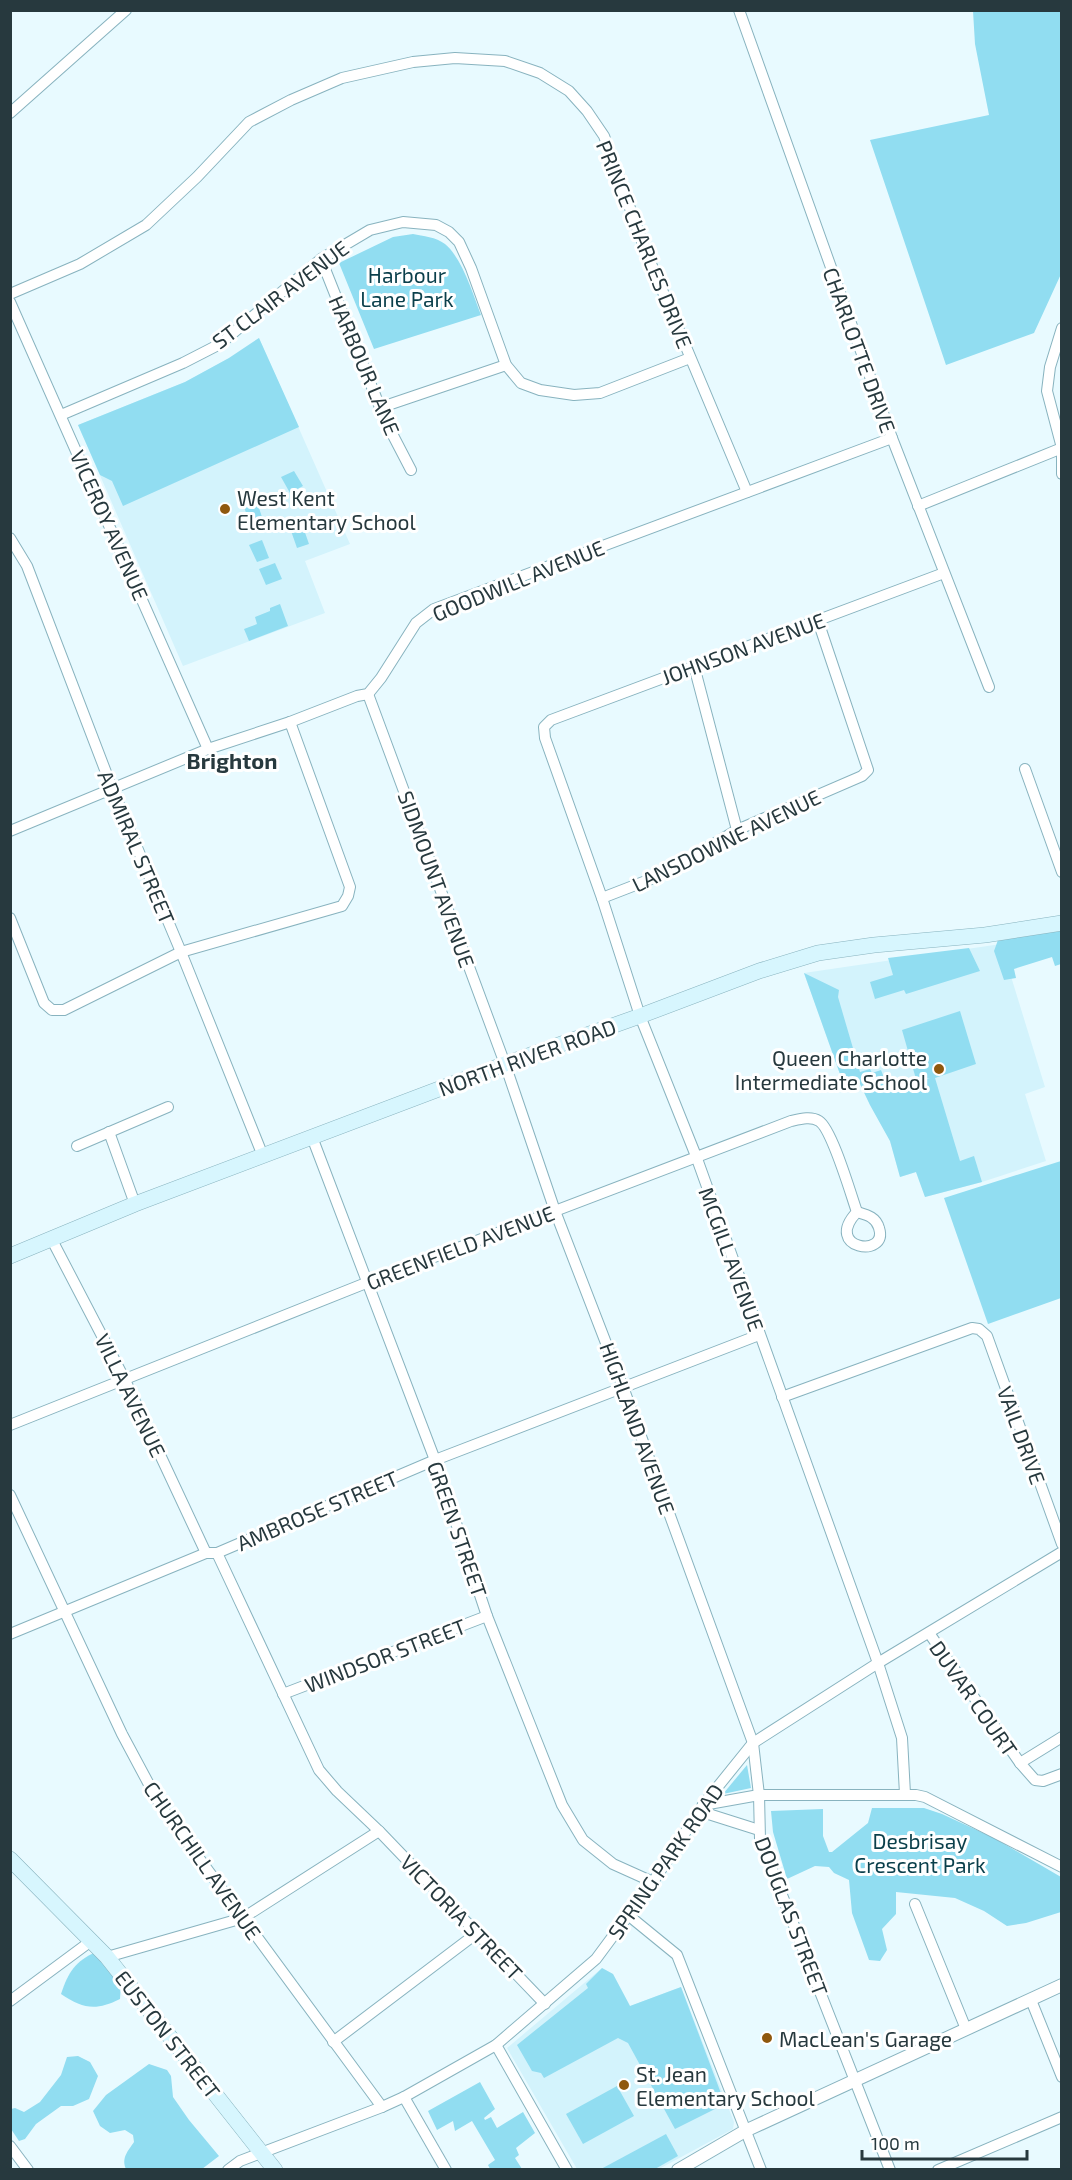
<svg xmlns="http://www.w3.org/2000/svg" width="1072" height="2180" font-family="'Exo 2',sans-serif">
	<rect width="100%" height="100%" fill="#e8faff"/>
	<g fill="#d3f3fc">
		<path d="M 259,338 L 350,544 L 305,561 L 325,613 L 183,666 L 78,425 L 185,382 L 229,358 Z"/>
		<path d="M 1001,944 L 1045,1087 L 1025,1094 L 1046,1161 L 982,1182 L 925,1197 L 916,1172 L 900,1177 L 890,1141 L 870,1105 L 860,1084 L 841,1077 L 804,973 Z"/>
		<path d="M 602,1968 L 613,1974 L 630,2006 L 681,1987 L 734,2122 L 733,2129 L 659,2169 L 577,2169 L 507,2048 Z"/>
	</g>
	<g fill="#91ddf1">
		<path d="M 973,11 L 1061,11 L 1061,274 L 1034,333 L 946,365 L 870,140 L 989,115 L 975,44 Z"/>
		<path d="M 413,234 C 423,236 436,237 445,244 C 462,258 473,294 481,315 L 374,349 L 339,263 L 393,237 Z"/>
		<path d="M 259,338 L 299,427 L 123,506 L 112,481 L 100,475 L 78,425 L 185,382 L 229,358 Z"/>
		<path d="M 294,471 L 303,486 L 290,493 L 281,477 Z"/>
		<path d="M 257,502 L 264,523 L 251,527 L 244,507 Z"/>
		<path d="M 302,524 L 309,544 L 297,548 L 290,528 Z"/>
		<path d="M 262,540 L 269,558 L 257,562 L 249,545 Z"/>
		<path d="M 275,563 L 282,579 L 266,585 L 259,569 Z"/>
		<path d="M 280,604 L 288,626 L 249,641 L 244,629 L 257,624 L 255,617 L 270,611 L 270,608 Z"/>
		<path d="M 1061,930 L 1061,964 L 1055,966 L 1052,957 L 1014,969 L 1016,978 L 1004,980 L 994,951 L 998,940 Z"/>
		<path d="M 969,948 L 980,971 L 906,994 L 904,990 L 875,999 L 870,982 L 893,975 L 888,958 Z"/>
		<path d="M 804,973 L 839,990 L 838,997 L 860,1072 L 870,1069 L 872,1073 L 881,1070 L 888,1088 L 930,1078 L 916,1079 L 902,1030 L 960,1011 L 976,1064 L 935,1078 L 960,1161 L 974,1156 L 982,1182 L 925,1197 L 916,1172 L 900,1177 L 890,1141 L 870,1105 L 860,1084 L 841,1077 Z"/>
		<path d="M 1061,1161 L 1061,1298 L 988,1324 L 944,1198 Z"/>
		<path d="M 747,1765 L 751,1788 L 723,1794 Z"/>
		<path d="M 872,1808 L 924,1808 L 942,1814 L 994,1838 L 1061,1877 L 1061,1912 L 1026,1923 L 1007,1926 L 984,1911 L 955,1898 L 896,1892 L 896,1914 L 882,1929 L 887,1950 L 880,1961 L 869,1960 L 852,1913 L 849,1880 L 834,1873 L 829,1867 L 815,1866 L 787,1879 L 773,1832 L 771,1811 L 823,1809 L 823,1836 L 829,1852 L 832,1852 L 868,1823 Z"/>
		<path d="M 96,1952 L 121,1983 L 120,1999 C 96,2011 83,2009 61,1994 C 68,1973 75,1961 96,1952 Z"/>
		<path d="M 602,1968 L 613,1974 L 630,2006 L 681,1987 L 725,2104 L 675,2129 L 628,2043 L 618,2038 L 544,2078 L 541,2073 L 532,2071 L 517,2045 L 588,1988 L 586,1984 Z"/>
		<path d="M 78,2056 L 90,2062 L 98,2076 L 89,2099 L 73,2106 L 61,2106 L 36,2124 L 25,2139 L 19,2141 L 11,2129 L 11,2109 L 15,2108 L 24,2112 L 40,2102 L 61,2075 L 67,2057 Z"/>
		<path d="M 149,2064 L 167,2070 L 171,2076 L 173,2097 L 189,2120 L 219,2156 L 202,2169 L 126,2169 C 121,2158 128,2151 134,2142 L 133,2135 L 125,2130 L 110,2133 L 100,2126 L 93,2111 L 106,2095 Z"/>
		<path d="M 480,2082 L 495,2109 L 484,2118 L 485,2120 L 491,2117 L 497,2128 L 523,2112 L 535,2133 L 516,2148 L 519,2155 L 515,2158 L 522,2169 L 490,2169 L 488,2165 L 495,2160 L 472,2121 L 455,2131 L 453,2121 L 437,2130 L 428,2111 Z"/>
		<path d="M 617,2086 L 634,2116 L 583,2144 L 566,2114 Z"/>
		<path d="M 666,2134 L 678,2156 L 655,2169 L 601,2169 Z"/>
	</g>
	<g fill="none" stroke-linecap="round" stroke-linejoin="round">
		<defs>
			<g id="minor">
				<path d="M 739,10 L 892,438 L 989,687"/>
				<path d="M 10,113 L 126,10"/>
				<path d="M 321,259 L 385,420 L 411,470"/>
				<path d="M 10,294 L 80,264 L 146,225 L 197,177 L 249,122 L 291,100 L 342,78 L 413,62 L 455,58 L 505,61 L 540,73 L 569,91 L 587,111 L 604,136 L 644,247 L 747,492"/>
				<path d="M 10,302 L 208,749"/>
				<path d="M 1062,328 L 1050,367 L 1047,391 L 1062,448"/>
				<path d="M 382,407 L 506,365"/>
				<path d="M 61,415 L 183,363 L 220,344 L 321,259 L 370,230 L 403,222 L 436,225 L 449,232 L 459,242 L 471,268 L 506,365 L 521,383 L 540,390 L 574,395 L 600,393 L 690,358"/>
				<path d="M 1062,453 L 1062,474"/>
				<path d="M 918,506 L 1062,448"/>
				<path d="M 10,538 L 27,566 L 112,788 L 181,952 L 263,1156"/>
				<path d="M 694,666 L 737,830"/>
				<path d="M 368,694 L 505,1064 L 555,1211 L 623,1387 L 753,1743 L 759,1795 L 760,1839 L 890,2170"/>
				<path d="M 1025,769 L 1062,872"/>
				<path d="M 10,831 L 208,749 L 290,722 L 357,696 L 368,694 L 381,678 L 416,623 L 434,609 L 892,438"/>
				<path d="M 602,898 L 651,879 L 684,862 L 737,830 L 862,776 L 868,770 L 818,621"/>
				<path d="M 10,918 L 44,1003 L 52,1010 L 64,1010 L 181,952 L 342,906 L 348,896 L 350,887 L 290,722"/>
				<path d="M 109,1132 L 135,1204"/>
				<path d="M 312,1137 L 435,1460 L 487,1616 L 562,1805 L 583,1840 L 613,1864 L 653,1882"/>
				<path d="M 77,1146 L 168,1107"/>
				<path d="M 857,1212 C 867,1215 876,1217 879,1228 C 889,1259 822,1249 857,1212 Z"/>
				<path d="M 52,1240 L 125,1380 L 206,1553"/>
				<path d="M 782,1397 L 972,1328 L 979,1329 L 987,1336 L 1062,1544"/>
				<path d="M 10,1425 L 366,1283 L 791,1121 C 800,1119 811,1116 819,1121 C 832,1129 851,1195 857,1212"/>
				<path d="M 10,1495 L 122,1734 L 160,1805 L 382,2107"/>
				<path d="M 217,1553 L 319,1770 L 337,1791 L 379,1831 L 545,2004"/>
				<path d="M 929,1633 L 1020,1763 L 1035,1780 L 1043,1781 L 1062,1774"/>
				<path d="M 10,1634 L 206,1553 L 217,1553 L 435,1460 L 759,1335"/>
				<path d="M 283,1694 L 487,1616"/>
				<path d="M 1020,1763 L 1062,1737"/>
				<path d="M 905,1794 L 902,1738 L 878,1663 L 696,1156 L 640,1016 L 602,898 L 545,738 L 544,727 L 551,720 L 944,573"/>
				<path d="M 703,1805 L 759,1795 L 916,1795 L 925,1797 L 1062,1867"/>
				<path d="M 699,1811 L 759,1830"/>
				<path d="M 915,1904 L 966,2029"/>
				<path d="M 628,1915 L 677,1955 L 761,2170"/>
				<path d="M 107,1957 L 243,1918 L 379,1831"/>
				<path d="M 1031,2000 L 1062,2077"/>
				<path d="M 10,2001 L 91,1941"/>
				<path d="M 333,2042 L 477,1933"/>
				<path d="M 496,2045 L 567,2170"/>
				<path d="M 404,2097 L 446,2170"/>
				<path d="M 10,2146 L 28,2170"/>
				<path d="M 228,2170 L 240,2161 L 382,2107 L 404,2097 L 496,2045 L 596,1959 L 653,1882 L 703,1805 L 753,1743 L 878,1663 L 1062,1552"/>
				<path d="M 938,2170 L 1062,2117"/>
			</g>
			<path id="tertiary" d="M 678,2170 L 745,2131 L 1062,1985"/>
			<g id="secondary">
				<path d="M 10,1256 L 135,1204 L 505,1064 L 640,1016 L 759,971 L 818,953 L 874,945 L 985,935 L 1062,923"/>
				<path d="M 10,1859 L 107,1957 L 275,2170"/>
			</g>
		</defs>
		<use href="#minor" stroke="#88b3bf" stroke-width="12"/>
		<use href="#tertiary" stroke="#88b3bf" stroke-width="14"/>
		<use href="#secondary" stroke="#88b3bf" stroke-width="16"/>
		<use href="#minor" stroke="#fff" stroke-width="10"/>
		<use href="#tertiary" stroke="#fff" stroke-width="12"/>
		<use href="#secondary" stroke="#d7f6fe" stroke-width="15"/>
	</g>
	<g fill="#8f580e" stroke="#fff" stroke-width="2">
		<circle cx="225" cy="509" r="6"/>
		<circle cx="939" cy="1069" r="6"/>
		<circle cx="767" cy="2038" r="6"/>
		<circle cx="624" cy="2085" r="6"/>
	</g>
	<g text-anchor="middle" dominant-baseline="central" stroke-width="6" stroke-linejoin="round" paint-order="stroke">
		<g font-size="21" fill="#27393e" stroke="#fff">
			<text transform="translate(645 244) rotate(68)">PRINCE CHARLES DRIVE</text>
			<text transform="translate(280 294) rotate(-37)">ST CLAIR AVENUE</text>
			<text transform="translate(860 350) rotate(70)">CHARLOTTE DRIVE</text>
			<text transform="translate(365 365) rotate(67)">HARBOUR LANE</text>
			<text transform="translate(110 525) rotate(66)">VICEROY AVENUE</text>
			<text transform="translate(518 580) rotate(-22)">GOODWILL AVENUE</text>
			<text transform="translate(743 648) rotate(-20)">JOHNSON AVENUE</text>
			<text transform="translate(726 840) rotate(-26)">LANSDOWNE AVENUE</text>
			<text transform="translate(137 847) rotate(67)">ADMIRAL STREET</text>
			<text transform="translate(437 879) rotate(70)">SIDMOUNT AVENUE</text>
			<text transform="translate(527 1057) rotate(-20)">NORTH RIVER ROAD</text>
			<text transform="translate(460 1247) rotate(-21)">GREENFIELD AVENUE</text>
			<text transform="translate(732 1259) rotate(70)">MCGILL AVENUE</text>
			<text transform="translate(131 1395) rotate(64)">VILLA AVENUE</text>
			<text transform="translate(638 1428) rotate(70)">HIGHLAND AVENUE</text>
			<text transform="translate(1022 1435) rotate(70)">VAIL DRIVE</text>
			<text transform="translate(317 1510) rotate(-23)">AMBROSE STREET</text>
			<text transform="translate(458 1529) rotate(71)">GREEN STREET</text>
			<text transform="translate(385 1655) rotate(-21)">WINDSOR STREET</text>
			<text transform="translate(974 1698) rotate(55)">DUVAR COURT</text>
			<text transform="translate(203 1860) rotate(55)">CHURCHILL AVENUE</text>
			<text transform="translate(665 1861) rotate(-55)">SPRING PARK ROAD</text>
			<text transform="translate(792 1916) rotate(69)">DOUGLAS STREET</text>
			<text transform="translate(462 1917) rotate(46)">VICTORIA STREET</text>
			<text transform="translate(168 2034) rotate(52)">EUSTON STREET</text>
		</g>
		<g font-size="21" fill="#0a3f4b" stroke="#fff">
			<text x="407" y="274">Harbour<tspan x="407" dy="24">Lane Park</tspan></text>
			<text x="920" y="1840">Desbrisay<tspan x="920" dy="24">Crescent Park</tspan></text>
		</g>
		<g font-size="21" fill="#27393e" stroke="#fff" text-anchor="start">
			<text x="237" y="497">West Kent<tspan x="237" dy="24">Elementary School</tspan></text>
			<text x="927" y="1057" text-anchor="end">Queen Charlotte<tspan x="927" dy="24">Intermediate School</tspan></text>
			<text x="779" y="2038">MacLean's Garage</text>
			<text x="636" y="2073">St. Jean<tspan x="636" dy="24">Elementary School</tspan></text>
		</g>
		<g font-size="22" font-weight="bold" fill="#27393e" stroke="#fff">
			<text x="232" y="760">Brighton</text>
		</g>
	</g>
	<rect width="1072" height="2180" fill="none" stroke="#27393e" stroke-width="24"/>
	<path d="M862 2150v9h165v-9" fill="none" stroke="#27393e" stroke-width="3"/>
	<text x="871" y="2150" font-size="18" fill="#27393e" stroke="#ffffff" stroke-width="4.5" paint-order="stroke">100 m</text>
</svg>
